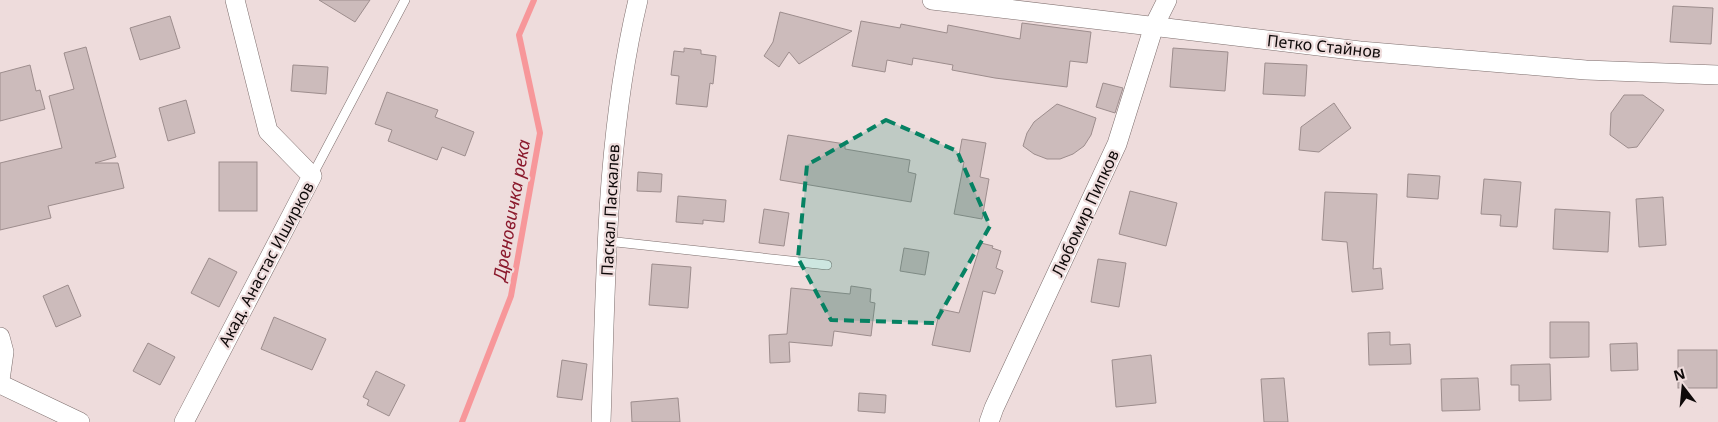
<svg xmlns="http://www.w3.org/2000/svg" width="1718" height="422" font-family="'Noto Sans',sans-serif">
	<rect width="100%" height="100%" fill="#eedcdc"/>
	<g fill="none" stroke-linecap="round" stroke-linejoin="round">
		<path stroke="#f7979a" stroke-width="6" d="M 462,422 L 511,296 L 540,133 L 519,35 L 534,0"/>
	</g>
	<g fill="#cbb" stroke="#9d8d8d">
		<path d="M 319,0 L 370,0 L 355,22 Z"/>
		<path d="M 1673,6 L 1713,8 L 1711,44 L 1670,42 Z"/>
		<path d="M 780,12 L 852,31 L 799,64 L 789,52 L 779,67 L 764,56 L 773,42 Z"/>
		<path d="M 170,16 L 180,48 L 140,60 L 130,28 Z"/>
		<path d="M 861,21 L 900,28 L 901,24 L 947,33 L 948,25 L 1020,39 L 1022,23 L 1091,32 L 1087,63 L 1070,61 L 1067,87 L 995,78 L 952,70 L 953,65 L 913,58 L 912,65 L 887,60 L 885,72 L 852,66 Z"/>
		<path d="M 86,47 L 116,157 L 95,163 L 118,163 L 124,188 L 48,206 L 51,218 L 0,230 L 0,163 L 62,148 L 49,96 L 74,89 L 64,53 Z"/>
		<path d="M 684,48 L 701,50 L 701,54 L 716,56 L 713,84 L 710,83 L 707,107 L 676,104 L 679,76 L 671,75 L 674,51 L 684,52 Z"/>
		<path d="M 1173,48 L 1228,52 L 1225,91 L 1170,87 Z"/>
		<path d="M 1265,63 L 1307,65 L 1305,96 L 1263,94 Z"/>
		<path d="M 30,65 L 36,91 L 40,90 L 45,109 L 0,121 L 0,73 Z"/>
		<path d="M 293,65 L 328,67 L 326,94 L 291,91 Z"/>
		<path d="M 1103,83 L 1123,88 L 1115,113 L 1096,107 Z"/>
		<path d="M 387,92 L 438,110 L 435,117 L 474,132 L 465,156 L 442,147 L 437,160 L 388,141 L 392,130 L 375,124 Z"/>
		<path d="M 1624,95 L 1643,95 L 1664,110 L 1637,147 L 1628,148 L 1610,135 L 1611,113 Z"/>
		<path d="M 186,100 L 195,133 L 168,141 L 159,108 Z"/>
		<path d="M 1334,103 L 1351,128 L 1319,152 L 1299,150 L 1301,127 Z"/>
		<path d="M 1057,104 L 1096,118 L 1091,135 L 1084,146 L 1073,154 L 1060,159 L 1047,159 L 1034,154 L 1023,146 L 1027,133 L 1034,122 Z"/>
		<path d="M 788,135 L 845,144 L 845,149 L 910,160 L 908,172 L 916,174 L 911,202 L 780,180 Z"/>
		<path d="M 962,139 L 986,143 L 980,177 L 989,179 L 982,219 L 954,214 L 964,162 L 958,161 Z"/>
		<rect x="219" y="162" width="38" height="49"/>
		<path d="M 638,172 L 662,174 L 661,192 L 637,191 Z"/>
		<path d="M 1408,174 L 1440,176 L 1438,199 L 1407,197 Z"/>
		<path d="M 1484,179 L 1521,182 L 1517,227 L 1500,226 L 1501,215 L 1481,214 Z"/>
		<path d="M 1130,191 L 1177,203 L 1166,246 L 1119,234 Z"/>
		<path d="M 1325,192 L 1377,194 L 1373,269 L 1381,268 L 1383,289 L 1352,292 L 1347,242 L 1322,240 Z"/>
		<path d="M 678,196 L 726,200 L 724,222 L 703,220 L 703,224 L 676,222 Z"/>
		<path d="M 1663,197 L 1666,245 L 1639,247 L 1636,199 Z"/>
		<path d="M 764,209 L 789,213 L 784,246 L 759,243 Z"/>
		<path d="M 1555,209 L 1610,212 L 1608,252 L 1553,249 Z"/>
		<path d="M 981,243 L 993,246 L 992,248 L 1001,251 L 996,268 L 1003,271 L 995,294 L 983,291 L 970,352 L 932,345 L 940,309 L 959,313 Z"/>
		<path d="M 904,248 L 929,252 L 925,275 L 900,271 Z"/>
		<path d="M 209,258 L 237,272 L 219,307 L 191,293 Z"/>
		<path d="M 1098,259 L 1126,263 L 1119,307 L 1091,302 Z"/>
		<path d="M 652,264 L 691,267 L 688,308 L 649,305 Z"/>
		<path d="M 68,285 L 81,316 L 56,327 L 43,296 Z"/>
		<path d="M 851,286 L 871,289 L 870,302 L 875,303 L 871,336 L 834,331 L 832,346 L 789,342 L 790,362 L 770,363 L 769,335 L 787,334 L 791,288 L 850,294 Z"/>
		<path d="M 274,317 L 326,339 L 312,370 L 261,349 Z"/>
		<path d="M 1550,322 L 1589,322 L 1589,357 L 1550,358 Z"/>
		<path d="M 1390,332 L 1390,345 L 1410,344 L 1411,364 L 1369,365 L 1368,333 Z"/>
		<path d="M 148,343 L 175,357 L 160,385 L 133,371 Z"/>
		<path d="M 1637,343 L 1638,370 L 1611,371 L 1610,344 Z"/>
		<rect x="1678" y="350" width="39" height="38"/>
		<path d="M 1151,355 L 1156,403 L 1116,407 L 1112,360 Z"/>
		<path d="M 562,360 L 587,364 L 582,400 L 557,397 Z"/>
		<path d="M 1550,364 L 1551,400 L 1519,401 L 1519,385 L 1511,385 L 1511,365 Z"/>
		<path d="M 376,371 L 405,385 L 389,416 L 367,405 L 369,400 L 363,397 Z"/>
		<path d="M 1284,378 L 1288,422 L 1264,422 L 1261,379 Z"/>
		<path d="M 1478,378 L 1480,410 L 1442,411 L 1441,379 Z"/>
		<path d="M 859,393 L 886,395 L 885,413 L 858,411 Z"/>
		<path d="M 678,398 L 680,422 L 632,422 L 631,402 Z"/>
	</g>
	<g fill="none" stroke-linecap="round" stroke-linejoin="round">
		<defs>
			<g id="lane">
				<path d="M 312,176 L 405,0"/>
				<path d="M 607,241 L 827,265"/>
			</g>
			<g id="street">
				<path d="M 932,0 L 1360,51 L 1586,70 L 1718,75"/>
				<path d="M 0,337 L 4,352 L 0,380"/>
				<path d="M 0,384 L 80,422"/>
				<path d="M 184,422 L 312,176 L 268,131 L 235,0"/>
				<path d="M 601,422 C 606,281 605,138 638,0"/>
				<path d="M 989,422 L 994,408 L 1117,144 L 1154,26 L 1167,0"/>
			</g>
		</defs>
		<use href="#lane" stroke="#7d6e6d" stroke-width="10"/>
		<use href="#street" stroke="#7d6e6d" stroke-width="20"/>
		<use href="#lane" stroke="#fff" stroke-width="9"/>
		<use href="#street" stroke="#fff" stroke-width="19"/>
	</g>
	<path fill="#068263" fill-opacity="0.2" stroke="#068263" stroke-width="4" stroke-dasharray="10 6" stroke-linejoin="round" d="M 886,120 L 957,151 L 990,226 L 935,323 L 831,320 L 798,258 L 807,165 Z"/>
	<g text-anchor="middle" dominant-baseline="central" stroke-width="4.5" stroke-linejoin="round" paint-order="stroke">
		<g font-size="16" fill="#0f0a0a" stroke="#eedcdc">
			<text transform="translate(1324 46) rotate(6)">Петко Стайнов</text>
			<text transform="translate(610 210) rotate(-87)">Паскал Паскалев</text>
			<text transform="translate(1085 213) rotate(-65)">Любомир Пипков</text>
			<text transform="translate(266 264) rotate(-62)">Акад. Анастас Иширков</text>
		</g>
		<g font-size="18" font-style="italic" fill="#8b1a2d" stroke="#eedcdc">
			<text transform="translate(511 210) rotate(-80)">Дреновичка река</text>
		</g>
	</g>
	<g transform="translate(1683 387) rotate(344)" stroke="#eedcdc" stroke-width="4" paint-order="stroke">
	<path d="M0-4L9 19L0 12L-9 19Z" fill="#0f0a0a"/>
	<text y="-8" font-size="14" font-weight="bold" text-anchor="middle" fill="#0f0a0a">N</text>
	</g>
</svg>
